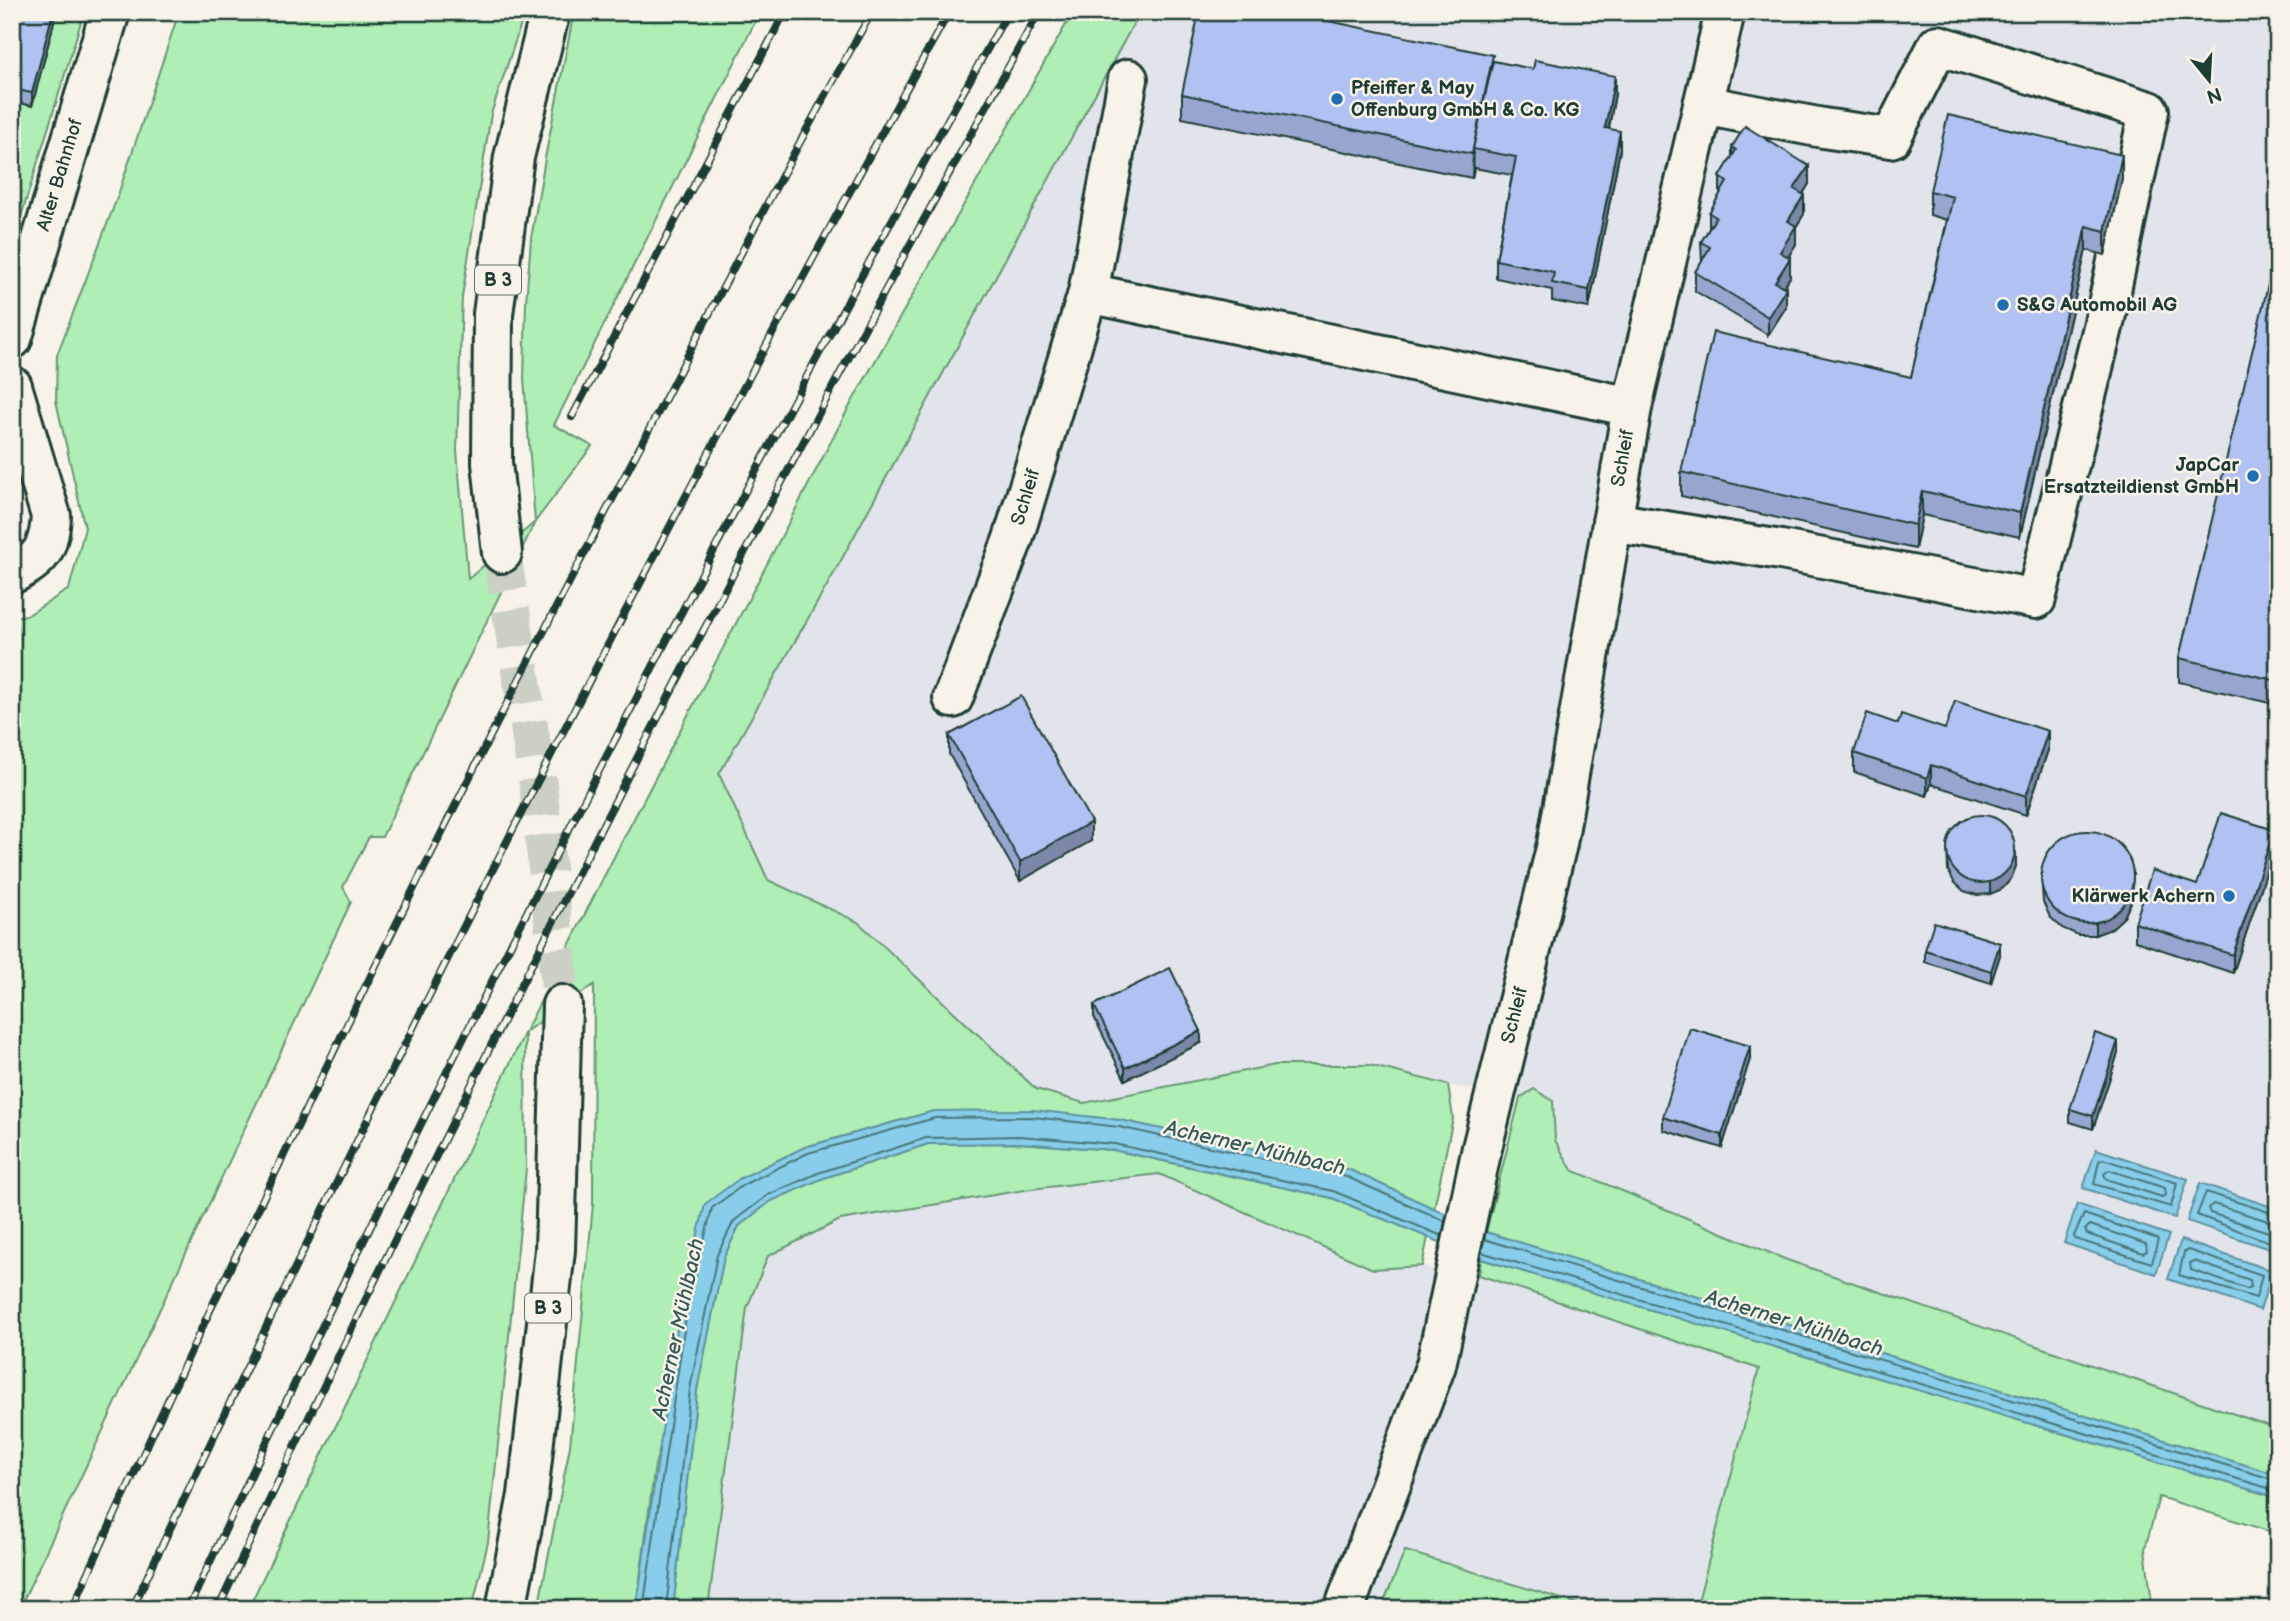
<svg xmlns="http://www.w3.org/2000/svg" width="2290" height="1621" font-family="'Balsamiq Sans',sans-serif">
	<rect width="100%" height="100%" fill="#f7f3e8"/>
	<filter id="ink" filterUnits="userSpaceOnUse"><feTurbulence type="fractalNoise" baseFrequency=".0143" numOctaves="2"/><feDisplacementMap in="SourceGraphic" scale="14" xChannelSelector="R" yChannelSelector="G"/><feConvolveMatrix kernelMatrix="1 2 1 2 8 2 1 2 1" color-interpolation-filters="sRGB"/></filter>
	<g filter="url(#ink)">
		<g fill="#e2e4eb">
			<path d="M 1140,12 L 2278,12 L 2278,1429 L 1787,1260 L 1572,1170 L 1555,1140 L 1553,1101 L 1534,1089 L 1520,1098 L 1448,1085 L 1369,1065 L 1275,1065 L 1084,1103 L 1036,1089 L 858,922 L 768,880 L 719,774 L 833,575 Z"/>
			<path d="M 1159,1174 L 1373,1269 L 1422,1266 L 1479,1275 L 1759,1369 L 1696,1609 L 1594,1609 L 1406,1551 L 1381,1609 L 708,1609 L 747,1308 L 768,1255 L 840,1220 L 1031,1189 Z"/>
		</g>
		<g fill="#afeeb5" stroke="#679674" stroke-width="2">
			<path d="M 12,12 L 84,12 L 12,246 Z"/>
			<path d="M 179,12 L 525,12 L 491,114 L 462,297 L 457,450 L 468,579 L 535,522 L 524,379 L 526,302 L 531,239 L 546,153 L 574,12 L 760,12 L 554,425 L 592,446 L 535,522 L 382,837 L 369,837 L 343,887 L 351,902 L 19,1609 L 12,1609 L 12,617 L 28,615 L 69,589 L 85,528 L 56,401 L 57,355 L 117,198 Z"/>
			<path d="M 1073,12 L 1140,12 L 833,575 L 719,774 L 768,880 L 858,922 L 1036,1089 L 1084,1103 L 1275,1065 L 1369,1065 L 1448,1085 L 1453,1118 L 1434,1209 L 1350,1170 L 1120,1120 L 934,1111 L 805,1147 L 739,1179 L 655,1465 L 636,1609 L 538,1609 L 570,1446 L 593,1204 L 594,985 L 525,1032 L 526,1169 L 488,1542 L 472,1609 L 248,1609 L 525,1032 L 617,851 L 848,409 Z"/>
			<path d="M 1534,1089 L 1553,1101 L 1555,1140 L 1572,1170 L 1787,1260 L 2278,1429 L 2278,1475 L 1486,1232 L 1520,1098 Z"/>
			<path d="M 1020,1143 L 1113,1150 L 1332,1198 L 1428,1237 L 1422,1266 L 1373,1269 L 1159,1174 L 1031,1189 L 840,1220 L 768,1256 L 747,1308 L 708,1609 L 673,1609 L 697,1391 L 724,1257 L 739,1226 L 771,1201 L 821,1179 L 928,1144 Z"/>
			<path d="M 1481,1259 L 2278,1498 L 2278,1534 L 2159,1497 L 2145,1549 L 2151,1595 L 2148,1609 L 1696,1609 L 1759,1369 L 1479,1275 Z"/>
			<path d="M 1405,1551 L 1406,1551 L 1594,1609 L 1381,1609 Z"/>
		</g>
		<g fill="#88cde9" stroke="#5e93a1" stroke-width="2">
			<path d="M 1033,1110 L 1120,1120 L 1350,1170 L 1486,1232 L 2278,1475 L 2278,1498 L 1481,1259 L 1332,1198 L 1113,1150 L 1020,1143 L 928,1144 L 821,1179 L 771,1201 L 739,1226 L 724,1257 L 697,1390 L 673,1609 L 636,1609 L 680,1309 L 705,1204 L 739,1179 L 805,1147 L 934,1111 Z"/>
			<path d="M 2096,1149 L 2188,1179 L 2175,1218 L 2083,1188 Z"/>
			<path d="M 2200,1183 L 2278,1209 L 2278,1252 L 2187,1221 Z"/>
			<path d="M 2077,1204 L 2169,1235 L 2156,1274 L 2064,1243 Z"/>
			<path d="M 2181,1240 L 2273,1271 L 2260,1310 L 2168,1279 Z"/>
		</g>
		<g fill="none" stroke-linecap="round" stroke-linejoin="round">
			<g stroke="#49777c" stroke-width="2">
				<path d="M 2103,1159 L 2177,1183 L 2171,1207 L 2094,1184 L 2099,1161 Z"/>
				<path d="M 2109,1170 L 2165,1188 L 2166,1195 L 2162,1197 L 2106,1179 L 2104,1174 Z"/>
				<path d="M 2084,1214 L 2158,1239 L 2152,1263 L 2075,1239 L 2074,1236 Z"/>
				<path d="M 2278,1215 L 2206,1192 L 2197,1215 L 2278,1245"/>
				<path d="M 2278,1224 L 2213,1204 L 2208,1208 L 2210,1213 L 2278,1235"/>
				<path d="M 2090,1225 L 2146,1244 L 2147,1251 L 2143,1253 L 2087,1234 L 2085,1230 Z"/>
				<path d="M 1484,1239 L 2278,1481"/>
				<path d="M 2188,1250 L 2262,1275 L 2256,1298 L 2179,1275 L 2184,1252 Z"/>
				<path d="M 1481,1252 L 2278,1491"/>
				<path d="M 2194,1261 L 2250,1280 L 2251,1287 L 2247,1289 L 2191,1270 L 2190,1263 Z"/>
				<path d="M 643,1609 L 687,1310 L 712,1208 L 743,1185 L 808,1153 L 935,1118 L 1033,1117 L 1119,1127 L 1347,1177 L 1445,1221"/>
				<path d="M 666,1609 L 690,1389 L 717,1255 L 734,1221 L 768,1195 L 818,1173 L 926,1138 L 1020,1136 L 1114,1144 L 1333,1191 L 1442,1236"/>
			</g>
			<path stroke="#cccfc4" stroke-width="38" stroke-dasharray="38 19" stroke-linecap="butt" d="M 502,553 L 538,784 L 562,1005"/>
			<defs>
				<g id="minor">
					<path d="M 1088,293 L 1128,79"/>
					<path d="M 12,339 L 110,12"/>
					<path d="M 12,386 L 51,516 C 49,549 41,560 12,574"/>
					<path d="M 1612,522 L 1781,550 L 2036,599 L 2104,323 L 2149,111 L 1938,45 L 1891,138 L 1823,128 L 1703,105"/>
					<path d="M 953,698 L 1013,539 L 1088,293 L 1632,407"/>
					<path d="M 1344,1609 L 1436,1365 L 1482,1148 L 1557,844 L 1632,407 L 1725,12"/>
				</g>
				<g id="major">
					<path d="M 502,553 L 492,463 L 493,314 L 514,157 L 550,12"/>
					<path d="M 506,1609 L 528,1495 L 555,1250 L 562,1005"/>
				</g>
			</defs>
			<use href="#minor" stroke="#1f3d34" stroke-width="44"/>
			<use href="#major" stroke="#1f3d34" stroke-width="44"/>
			<use href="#minor" stroke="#f7f3e8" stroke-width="38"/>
			<use href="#major" stroke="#f7f3e8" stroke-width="38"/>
			<defs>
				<g id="rail">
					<path d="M 572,417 L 785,12"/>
					<path d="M 72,1609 C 254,1208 446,813 652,424 C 724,286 795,147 872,12"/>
					<path d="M 132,1609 C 386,1068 657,534 949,12"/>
					<path d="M 188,1609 C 441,1067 714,533 1008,12"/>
					<path d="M 218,1609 C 472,1067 746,534 1039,12"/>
				</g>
			</defs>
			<use href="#rail" stroke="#1f3d34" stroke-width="8"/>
			<use href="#rail" stroke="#f7f3e8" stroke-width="5" stroke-dasharray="16" stroke-linecap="butt"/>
		</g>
		<g fill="#98a6cf" stroke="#1f3d34" stroke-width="2">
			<path d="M 12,12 L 54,12 L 54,22 L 32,106 L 12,101 Z"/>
			<path d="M 1493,61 L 1615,94 L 1609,129 L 1620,150 L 1589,308 L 1552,301 L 1552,290 L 1496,278 L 1496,260 L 1512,175 L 1474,168 L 1472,178 L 1182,118 L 1182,94 Z"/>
			<path d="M 1732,147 L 1809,184 L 1803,194 L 1804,214 L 1796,227 L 1796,244 L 1788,257 L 1790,277 L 1784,287 L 1786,307 L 1768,335 L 1695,291 L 1695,272 L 1702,261 L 1701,242 L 1709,229 L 1709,213 L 1720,195 L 1720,177 L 1732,157 Z"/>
			<path d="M 2122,179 L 2105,255 L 2086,250 L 2020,537 L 1922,515 L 1915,549 L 1681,496 L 1681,472 L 1911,377 L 1947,220 L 1930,215 L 1930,191 Z"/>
			<path d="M 2278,247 L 2278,705 L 2179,682 L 2179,658 Z"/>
			<path d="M 1898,724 L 1945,729 L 2048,750 L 2026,815 L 1931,784 L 1927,796 L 1854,772 L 1854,753 Z"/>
			<path d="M 949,735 L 1091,841 L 1020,881 L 949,754 Z"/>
			<path d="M 1947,844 L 2016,866 L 2011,879 L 2002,889 L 1990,894 L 1977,895 L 1964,891 L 1954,882 L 1948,870 Z"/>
			<path d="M 2274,849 L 2233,973 L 2135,941 L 2135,923 L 2197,885 Z"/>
			<path d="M 2041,872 L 2133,886 L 2131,902 L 2124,917 L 2111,929 L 2095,935 L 2078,935 L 2062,928 L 2050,917 L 2043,902 Z"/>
			<path d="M 1925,950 L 2000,955 L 1991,983 L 1925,962 Z"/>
			<path d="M 1094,1005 L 1201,1043 L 1125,1080 L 1094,1017 Z"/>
			<path d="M 2118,1053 L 2093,1129 L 2070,1122 L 2070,1109 Z"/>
			<path d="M 1750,1059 L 1722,1148 L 1663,1130 L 1663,1117 Z"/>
		</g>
		<g fill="#7c87a9" stroke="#1f3d34" stroke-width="2">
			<path d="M 53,12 L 54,22 L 32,106 L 32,93 Z"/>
			<path d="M 1615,76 L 1615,94 L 1605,147 L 1605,128 Z"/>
			<path d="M 1620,131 L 1620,150 L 1589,308 L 1589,290 Z"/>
			<path d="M 1473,150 L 1473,168 L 1474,168 L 1472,178 Z"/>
			<path d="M 2122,155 L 2122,179 L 2105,255 L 2105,231 Z"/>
			<path d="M 1809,166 L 1809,184 L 1794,208 L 1794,189 Z"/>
			<path d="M 1804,195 L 1804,214 L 1796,227 L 1796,244 L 1780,270 L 1780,252 L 1788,221 Z"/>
			<path d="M 2086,226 L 2086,250 L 2020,537 L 2020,513 Z"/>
			<path d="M 1790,258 L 1790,277 L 1775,300 L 1775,282 Z"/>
			<path d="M 1786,288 L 1786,307 L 1768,335 L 1768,317 Z"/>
			<path d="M 1922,491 L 1922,515 L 1915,549 L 1915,525 Z"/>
			<path d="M 2048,731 L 2048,750 L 2026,815 L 2026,796 Z"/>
			<path d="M 1931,765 L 1931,784 L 1927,796 L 1927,778 Z"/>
			<path d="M 1091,822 L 1091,841 L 1020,881 L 1020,862 Z"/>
			<path d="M 2274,830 L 2274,849 L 2233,973 L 2233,955 Z"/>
			<path d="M 2016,853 L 2016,866 L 2011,879 L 2002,889 L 1990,894 L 1990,882 Z"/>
			<path d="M 2133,873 L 2131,902 L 2124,917 L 2111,929 L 2095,935 L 2095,922 Z"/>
			<path d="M 2000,943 L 2000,955 L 1991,983 L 1991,971 Z"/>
			<path d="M 1201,1031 L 1201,1043 L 1125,1080 L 1125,1068 Z"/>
			<path d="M 2118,1041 L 2118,1053 L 2093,1129 L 2093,1116 Z"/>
			<path d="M 1750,1046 L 1750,1059 L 1722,1148 L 1722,1135 Z"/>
		</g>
		<g fill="#b1c1f1" stroke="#1f3d34" stroke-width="2">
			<path d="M 12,12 L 53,12 L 32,93 L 12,89 Z"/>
			<path d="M 1199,12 L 1285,12 L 1493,55 L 1472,154 L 1182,94 Z"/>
			<path d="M 1535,60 L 1615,76 L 1605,128 L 1620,131 L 1589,290 L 1552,283 L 1554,272 L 1496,260 L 1516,157 L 1473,149 L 1493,61 L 1533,69 Z"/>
			<path d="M 1948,115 L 2122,155 L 2105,231 L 2086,226 L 2020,513 L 1922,491 L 1915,525 L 1681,472 L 1713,332 L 1911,377 L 1953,197 L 1930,191 Z"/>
			<path d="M 1745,126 L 1809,166 L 1794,189 L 1804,195 L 1788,221 L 1796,226 L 1780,252 L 1790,258 L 1775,282 L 1786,288 L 1768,317 L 1695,272 L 1710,247 L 1701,242 L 1716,217 L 1709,213 L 1727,182 L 1720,177 L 1736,150 L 1732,147 Z"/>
			<path d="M 2277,247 L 2278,247 L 2278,681 L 2179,658 Z"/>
			<path d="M 1021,696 L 1091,822 L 1020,862 L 949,735 Z"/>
			<path d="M 1955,701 L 2048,731 L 2026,796 L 1931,765 L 1927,778 L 1854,753 L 1867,713 L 1898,724 L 1901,714 L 1945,729 Z"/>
			<path d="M 2221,813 L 2274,830 L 2233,955 L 2135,923 L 2152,870 L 2197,885 Z"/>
			<circle cx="1981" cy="849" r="34"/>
			<circle cx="2087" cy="877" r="46"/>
			<path d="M 1934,922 L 2000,943 L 1991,971 L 1925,950 Z"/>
			<path d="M 1170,968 L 1201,1031 L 1125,1068 L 1094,1005 Z"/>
			<path d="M 1690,1028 L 1750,1046 L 1722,1135 L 1663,1117 Z"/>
			<path d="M 2095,1033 L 2118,1041 L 2093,1116 L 2070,1109 Z"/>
		</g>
	</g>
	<g fill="#1f6fb2" stroke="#f7f3e8" stroke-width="2.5">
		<circle cx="1337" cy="99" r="7"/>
		<circle cx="2003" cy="305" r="7"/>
		<circle cx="2253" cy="476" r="7"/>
		<circle cx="2229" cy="896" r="7"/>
	</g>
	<g text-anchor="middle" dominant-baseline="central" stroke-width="5" stroke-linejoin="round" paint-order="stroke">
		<g fill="#f7f3e8" stroke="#60746a" stroke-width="2">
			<rect x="475" y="265.5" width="46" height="29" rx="5"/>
			<rect x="525" y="1293.5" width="46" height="29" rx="5"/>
		</g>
		<g font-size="18" font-weight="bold" fill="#1f3d34">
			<text x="498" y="280">B 3</text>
			<text x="548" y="1308">B 3</text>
		</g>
		<g font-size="19" font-weight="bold" fill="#1f3d34" stroke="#f7f3e8" text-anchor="start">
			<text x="1351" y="88">Pfeiffer &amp; May<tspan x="1351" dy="22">Offenburg GmbH &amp; Co. KG</tspan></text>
			<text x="2017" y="305">S&amp;G Automobil AG</text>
			<text x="2239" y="465" text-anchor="end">JapCar<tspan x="2239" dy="22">Ersatzteildienst GmbH</tspan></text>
			<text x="2215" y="896" text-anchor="end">Klärwerk Achern</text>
		</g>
		<g font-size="19" fill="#1f3d34" stroke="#f7f3e8">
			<text transform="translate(60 175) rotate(-73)">Alter Bahnhof</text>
			<text transform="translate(1623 458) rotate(-80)">Schleif</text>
			<text transform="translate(1026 497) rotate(-73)">Schleif</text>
			<text transform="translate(1515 1015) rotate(-76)">Schleif</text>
		</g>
		<g font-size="21" font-style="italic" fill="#345a58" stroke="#f7f3e8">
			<text transform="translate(1255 1148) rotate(13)">Acherner Mühlbach</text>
			<text transform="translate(1794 1323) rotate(17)">Acherner Mühlbach</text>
			<text transform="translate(678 1329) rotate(-78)">Acherner Mühlbach</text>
		</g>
	</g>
	<rect width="2290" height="1621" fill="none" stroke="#f7f3e8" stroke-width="42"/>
	<rect x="21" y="21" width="2248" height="1579" fill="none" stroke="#1f3d34" stroke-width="2.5" filter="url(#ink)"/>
	<g transform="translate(2209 80) rotate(162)" stroke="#f7f3e8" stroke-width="5" paint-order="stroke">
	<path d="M0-5L12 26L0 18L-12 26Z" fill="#1f3d34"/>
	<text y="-10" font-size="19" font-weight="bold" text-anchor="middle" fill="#1f3d34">N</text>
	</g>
</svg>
